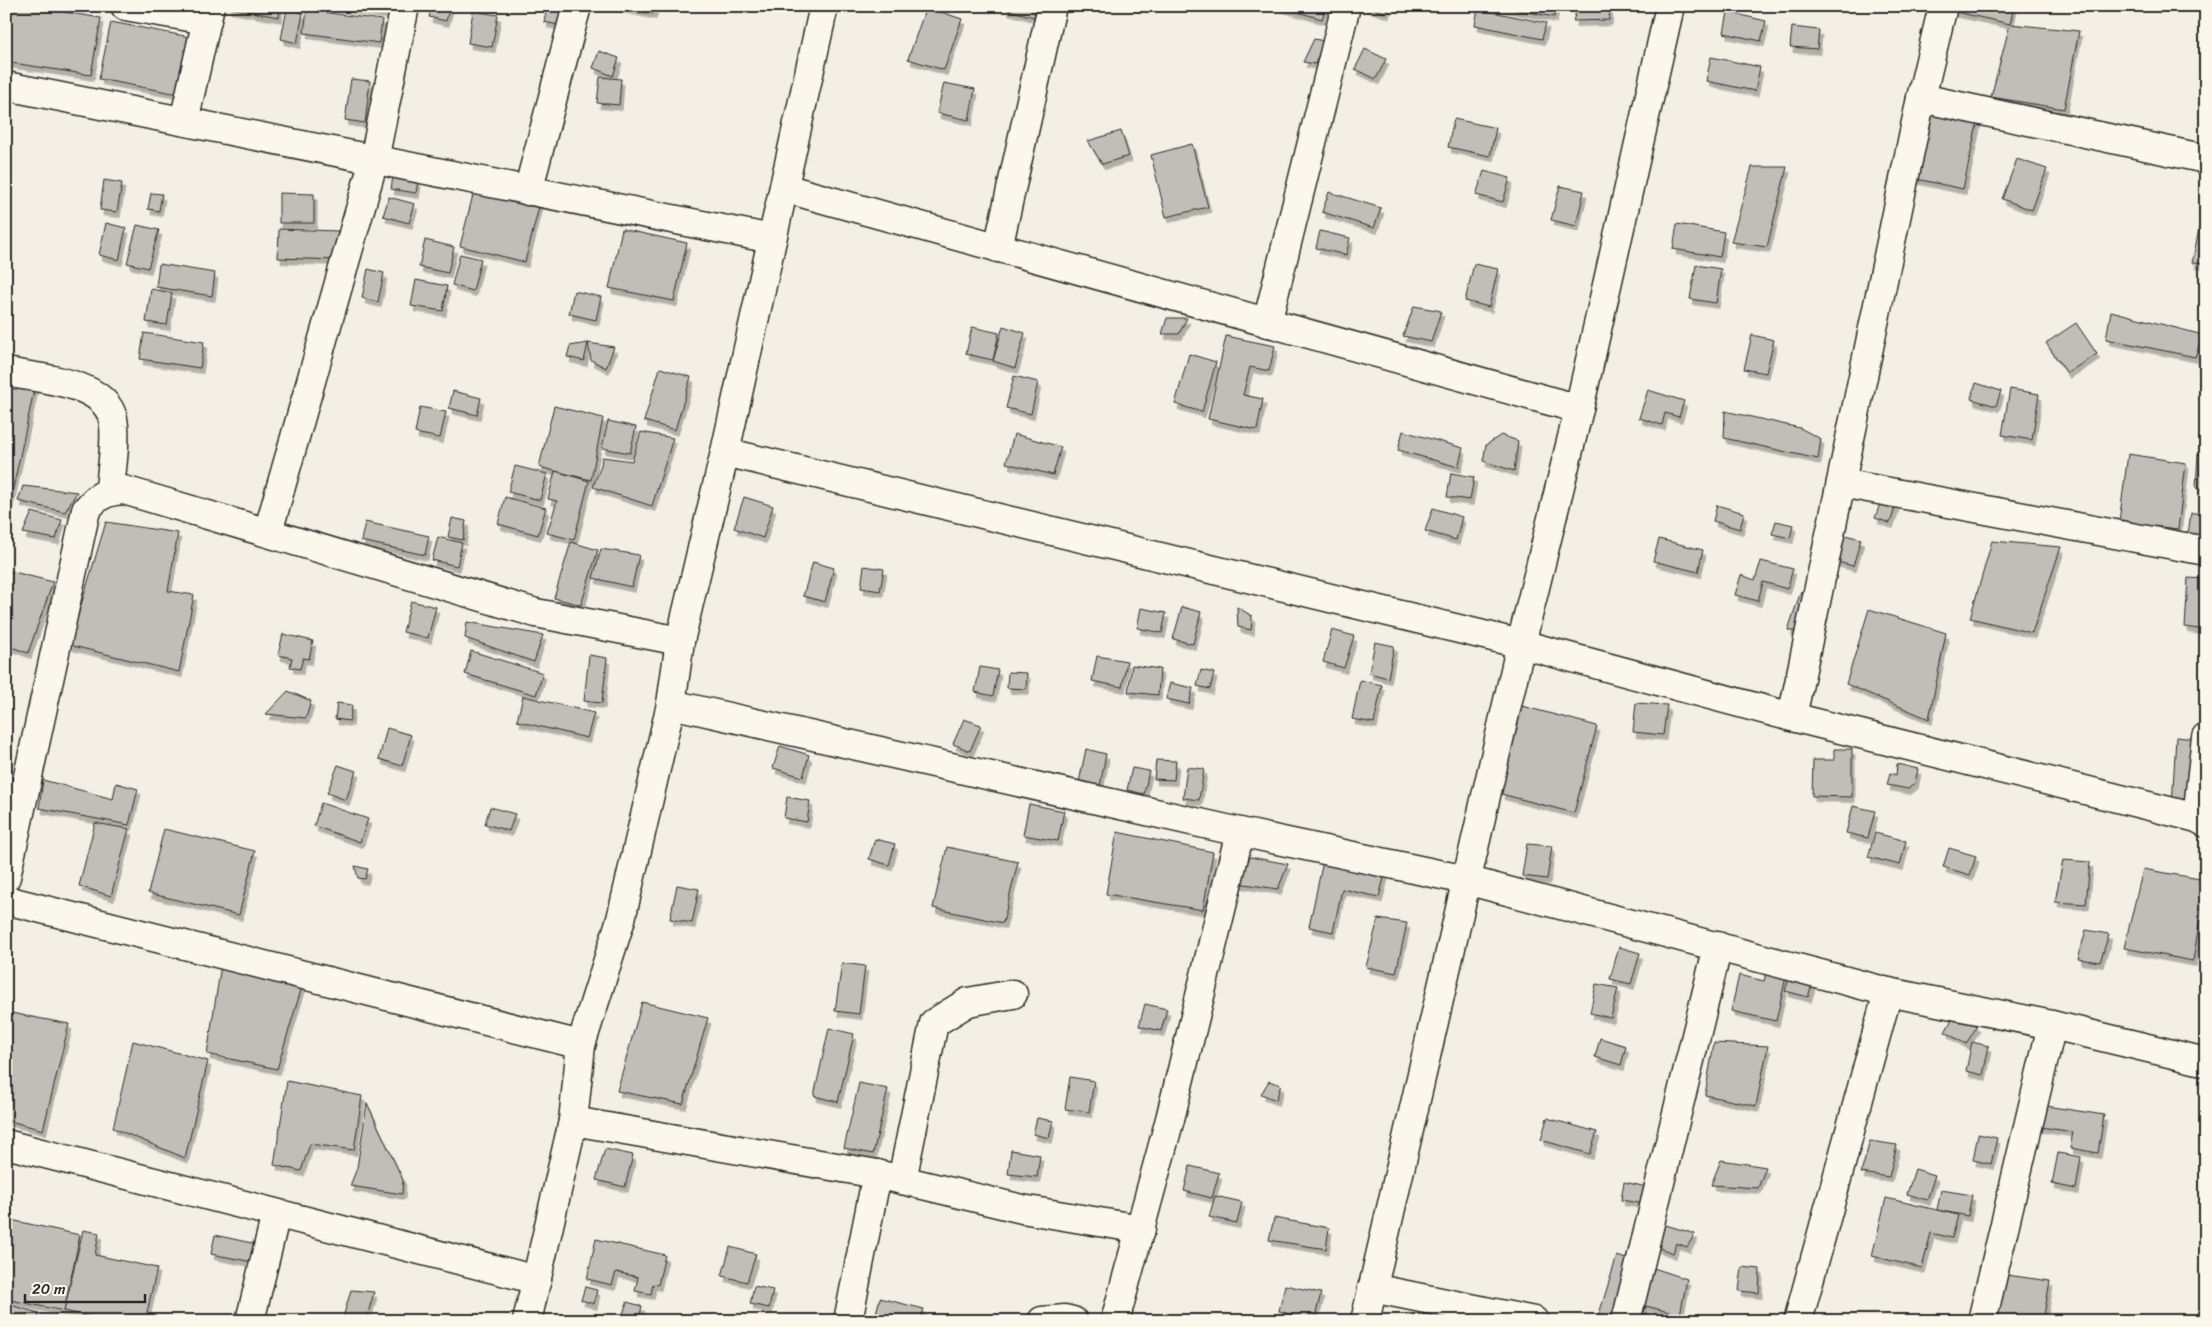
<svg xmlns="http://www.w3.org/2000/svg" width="2212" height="1327" font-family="Sriracha,sans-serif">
	<defs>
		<filter id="shadow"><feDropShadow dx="3" dy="5.5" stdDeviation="0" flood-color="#0004"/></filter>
	</defs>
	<rect width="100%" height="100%" fill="#f3efe4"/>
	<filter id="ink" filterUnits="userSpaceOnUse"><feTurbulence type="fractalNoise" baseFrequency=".02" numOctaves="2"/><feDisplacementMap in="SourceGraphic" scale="10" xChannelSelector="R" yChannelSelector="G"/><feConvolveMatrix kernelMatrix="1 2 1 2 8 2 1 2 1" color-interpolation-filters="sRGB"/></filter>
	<g filter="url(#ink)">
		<g fill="#c0beb6" stroke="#2b2b2b" filter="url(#shadow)">
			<path d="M 6,6 L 28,6 L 101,18 L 91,75 L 6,62 Z"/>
			<path d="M 228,6 L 280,6 L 279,17 L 228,8 Z"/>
			<path d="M 337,6 L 391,6 L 389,14 Z"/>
			<path d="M 432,6 L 450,6 L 446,21 L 429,17 Z"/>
			<path d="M 547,6 L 567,6 L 563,26 L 544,22 Z"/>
			<path d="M 616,6 L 655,6 L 653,14 Z"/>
			<path d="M 1006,6 L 1036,6 L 1034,17 L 1005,9 Z"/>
			<path d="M 1277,6 L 1326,6 L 1322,19 Z"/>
			<path d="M 1364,6 L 1388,6 L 1386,13 Z"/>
			<path d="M 1498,6 L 1556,6 L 1554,17 Z"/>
			<path d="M 1578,6 L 1610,6 L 1609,20 L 1573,21 Z"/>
			<path d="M 1944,6 L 2014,6 L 2010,24 L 1943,9 Z"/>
			<path d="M 926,7 L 962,19 L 944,70 L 908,59 Z"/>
			<path d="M 287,9 L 303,13 L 297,43 L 281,39 Z"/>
			<path d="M 1478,9 L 1546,23 L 1542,39 L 1475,25 Z"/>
			<path d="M 307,10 L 382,20 L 379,43 L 304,33 Z"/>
			<path d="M 473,11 L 498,15 L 492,47 L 468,43 Z"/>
			<path d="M 1728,12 L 1766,21 L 1761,41 L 1724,33 Z"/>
			<path d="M 111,22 L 190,37 L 178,94 L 99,79 Z"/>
			<path d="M 2010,24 L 2079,31 L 2064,109 L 1991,97 Z"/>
			<path d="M 1792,27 L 1819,30 L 1817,49 L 1790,47 Z"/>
			<path d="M 1314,39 L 1324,41 L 1315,64 L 1303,62 Z"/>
			<path d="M 1365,49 L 1386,59 L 1376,79 L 1355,69 Z"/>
			<path d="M 599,51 L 619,58 L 613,76 L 593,68 Z"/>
			<path d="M 1711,57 L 1760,67 L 1755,91 L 1706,81 Z"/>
			<path d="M 600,77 L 621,79 L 619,105 L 597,103 Z"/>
			<path d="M 351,79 L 370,81 L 365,123 L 345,120 Z"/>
			<path d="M 944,83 L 975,89 L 969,120 L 937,113 Z"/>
			<path d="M 1929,104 L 1979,115 L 1963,189 L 1912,178 Z"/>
			<path d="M 1454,119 L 1496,128 L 1490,156 L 1448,147 Z"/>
			<path d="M 1121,131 L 1129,156 L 1102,164 L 1088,141 Z"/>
			<path d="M 1192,144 L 1208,207 L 1166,217 L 1151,155 Z"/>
			<path d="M 2017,159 L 2047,169 L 2032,210 L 2002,199 Z"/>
			<path d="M 1752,167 L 1787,167 L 1767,247 L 1731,242 Z"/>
			<path d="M 1484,171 L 1510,178 L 1503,202 L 1476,195 Z"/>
			<path d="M 393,176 L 418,181 L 416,193 L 391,189 Z"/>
			<path d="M 104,180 L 122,183 L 117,212 L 100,210 Z"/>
			<path d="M 1560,186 L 1584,191 L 1576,226 L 1551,220 Z"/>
			<path d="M 475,187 L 540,203 L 525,262 L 460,246 Z"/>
			<path d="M 1329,192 L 1381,208 L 1374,228 L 1322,212 Z"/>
			<path d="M 151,193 L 162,194 L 159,211 L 148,209 Z"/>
			<path d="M 279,193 L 314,194 L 314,223 L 279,223 Z"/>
			<path d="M 389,197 L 415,204 L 409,223 L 383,216 Z"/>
			<path d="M 2204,205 L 2206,205 L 2206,264 L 2192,263 Z"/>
			<path d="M 106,223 L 126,228 L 119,260 L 99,255 Z"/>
			<path d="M 1677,224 L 1724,232 L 1720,257 L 1673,249 Z"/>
			<path d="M 137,225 L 159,230 L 148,268 L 127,263 Z"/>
			<path d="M 279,229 L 338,231 L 337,260 L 278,258 Z"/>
			<path d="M 622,229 L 687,243 L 674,301 L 609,288 Z"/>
			<path d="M 1320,231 L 1350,238 L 1346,255 L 1316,248 Z"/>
			<path d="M 425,240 L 454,247 L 448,273 L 419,267 Z"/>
			<path d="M 460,254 L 481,259 L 473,291 L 452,285 Z"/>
			<path d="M 159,264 L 215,273 L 212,296 L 156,287 Z"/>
			<path d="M 1474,264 L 1498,269 L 1489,307 L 1465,301 Z"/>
			<path d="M 1696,265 L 1721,269 L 1716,303 L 1690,299 Z"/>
			<path d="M 368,269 L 384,273 L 378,302 L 362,298 Z"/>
			<path d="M 416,280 L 447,286 L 443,311 L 411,306 Z"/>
			<path d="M 151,289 L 172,293 L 167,325 L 146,322 Z"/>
			<path d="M 574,291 L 601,297 L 596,320 L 569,314 Z"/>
			<path d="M 1414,306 L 1441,311 L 1431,342 L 1403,336 Z"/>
			<path d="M 2111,311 L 2203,335 L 2195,357 L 2106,339 Z"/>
			<path d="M 1167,318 L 1187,318 L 1179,334 L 1162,334 Z"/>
			<path d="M 2076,323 L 2097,354 L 2067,373 L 2046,343 Z"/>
			<path d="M 1003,326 L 1025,333 L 1015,368 L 993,361 Z"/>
			<path d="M 972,327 L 999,333 L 993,360 L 966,354 Z"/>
			<path d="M 144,333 L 204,342 L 200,368 L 140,359 Z"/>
			<path d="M 1752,335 L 1774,340 L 1766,373 L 1744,369 Z"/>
			<path d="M 1226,336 L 1275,346 L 1269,371 L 1250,367 L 1243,395 L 1263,399 L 1257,430 L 1208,419 Z"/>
			<path d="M 588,343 L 584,361 L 567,357 L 570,346 Z"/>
			<path d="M 588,343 L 614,347 L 606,368 L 591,360 Z"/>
			<path d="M 1189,354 L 1216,362 L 1202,412 L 1175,404 Z"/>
			<path d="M 6,360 L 39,367 L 8,512 L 6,512 Z"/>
			<path d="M 660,368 L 691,377 L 675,430 L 644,421 Z"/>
			<path d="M 1014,376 L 1038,382 L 1031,414 L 1006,408 Z"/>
			<path d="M 1976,383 L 2001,391 L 1996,406 L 1971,399 Z"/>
			<path d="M 2010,389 L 2039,394 L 2032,440 L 2002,435 Z"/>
			<path d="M 1648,390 L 1684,401 L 1679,417 L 1665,413 L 1662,425 L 1639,418 Z"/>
			<path d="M 453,391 L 481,398 L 477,415 L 449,408 Z"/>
			<path d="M 554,406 L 603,418 L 591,480 L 539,467 Z"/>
			<path d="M 420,407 L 446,412 L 440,438 L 415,433 Z"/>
			<path d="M 1725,411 L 1800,428 L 1821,439 L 1818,459 L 1724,438 Z"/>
			<path d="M 608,421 L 636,427 L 630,453 L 602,448 Z"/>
			<path d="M 1403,431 L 1463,448 L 1458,467 L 1398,450 Z"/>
			<path d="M 641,432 L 673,438 L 652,506 L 593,487 L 601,465 L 602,457 L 632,461 Z"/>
			<path d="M 1014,434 L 1061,447 L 1053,475 L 1006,463 Z"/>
			<path d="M 1501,435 L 1518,441 L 1514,471 L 1483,461 L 1486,445 Z"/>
			<path d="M 2128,454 L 2186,463 L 2178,529 L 2119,522 Z"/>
			<path d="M 2198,454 L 2206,456 L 2206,489 L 2196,488 Z"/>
			<path d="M 515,466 L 547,474 L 540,500 L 508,492 Z"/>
			<path d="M 555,471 L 589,481 L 574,540 L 547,533 L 557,501 L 548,499 Z"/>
			<path d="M 1451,473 L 1474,477 L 1470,500 L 1447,497 Z"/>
			<path d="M 23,486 L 77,492 L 65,512 L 18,501 Z"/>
			<path d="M 505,497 L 546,508 L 538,535 L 498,524 Z"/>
			<path d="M 744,497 L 773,506 L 763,538 L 734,528 Z"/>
			<path d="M 1881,501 L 1896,505 L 1890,523 L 1875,518 Z"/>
			<path d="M 1717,505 L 1744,513 L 1740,529 L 1713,521 Z"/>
			<path d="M 1433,508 L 1462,517 L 1456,540 L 1425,531 Z"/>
			<path d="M 32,512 L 62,520 L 56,539 L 23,533 Z"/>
			<path d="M 2191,513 L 2206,513 L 2206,538 L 2188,534 Z"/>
			<path d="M 452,518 L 466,521 L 463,540 L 448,537 Z"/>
			<path d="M 1776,521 L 1793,525 L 1790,538 L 1772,534 Z"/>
			<path d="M 106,522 L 178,533 L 168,591 L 194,595 L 179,672 L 69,645 Z"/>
			<path d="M 365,522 L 429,536 L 425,555 L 361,541 Z"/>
			<path d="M 1837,533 L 1861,539 L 1853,566 L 1830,560 Z"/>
			<path d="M 438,537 L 462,543 L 457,566 L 432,560 Z"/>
			<path d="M 1659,539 L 1703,550 L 1698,572 L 1653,561 Z"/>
			<path d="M 1992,541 L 2061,547 L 2032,633 L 1970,618 Z"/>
			<path d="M 571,542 L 598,550 L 581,605 L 554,598 Z"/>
			<path d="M 601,549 L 639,555 L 632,587 L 593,578 Z"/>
			<path d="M 1761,561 L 1793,569 L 1787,589 L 1763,582 L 1758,601 L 1735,595 L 1741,575 L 1755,580 Z"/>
			<path d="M 813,562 L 834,568 L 825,602 L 803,596 Z"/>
			<path d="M 864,566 L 884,569 L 880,591 L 861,588 Z"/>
			<path d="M 6,570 L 53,582 L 28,653 L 6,645 Z"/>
			<path d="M 2188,578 L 2206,579 L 2206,630 L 2185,627 Z"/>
			<path d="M 1801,591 L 1827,601 L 1811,636 L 1788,630 Z"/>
			<path d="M 411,601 L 436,607 L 428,638 L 403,632 Z"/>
			<path d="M 1182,607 L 1201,612 L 1193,644 L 1173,639 Z"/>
			<path d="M 1237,607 L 1252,616 L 1251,630 L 1238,627 Z"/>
			<path d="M 1141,608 L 1166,613 L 1162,633 L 1137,628 Z"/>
			<path d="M 1869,609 L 1946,633 L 1929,719 L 1846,684 Z"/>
			<path d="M 467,622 L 543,635 L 534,662 L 465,638 Z"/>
			<path d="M 1332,630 L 1354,636 L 1344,668 L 1323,662 Z"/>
			<path d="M 283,634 L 313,641 L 309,659 L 303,658 L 300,669 L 290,667 L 292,658 L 278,655 Z"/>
			<path d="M 1375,642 L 1394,646 L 1388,678 L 1369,673 Z"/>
			<path d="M 471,651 L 543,673 L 536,695 L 465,674 Z"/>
			<path d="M 589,655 L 607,658 L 602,703 L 584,701 Z"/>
			<path d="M 1097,656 L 1127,661 L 1122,687 L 1092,681 Z"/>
			<path d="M 1132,665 L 1160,669 L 1158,695 L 1128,692 Z"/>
			<path d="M 980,667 L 998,670 L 993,696 L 975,692 Z"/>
			<path d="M 1201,670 L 1214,673 L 1210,689 L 1197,686 Z"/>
			<path d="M 1008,672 L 1027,673 L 1026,689 L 1007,688 Z"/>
			<path d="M 1360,680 L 1382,685 L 1374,723 L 1352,719 Z"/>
			<path d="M 1170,683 L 1193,688 L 1189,704 L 1166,699 Z"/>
			<path d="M 288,691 L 311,701 L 306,718 L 266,714 Z"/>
			<path d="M 523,696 L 594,713 L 587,738 L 517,721 Z"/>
			<path d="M 337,703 L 352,705 L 350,721 L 335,719 Z"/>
			<path d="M 1636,703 L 1667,705 L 1663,735 L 1633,732 Z"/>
			<path d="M 1522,706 L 1597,726 L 1574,813 L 1501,794 Z"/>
			<path d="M 964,719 L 981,725 L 970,751 L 953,744 Z"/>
			<path d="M 387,728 L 411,735 L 402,766 L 379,759 Z"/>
			<path d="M 2176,737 L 2206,740 L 2206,809 L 2172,806 Z"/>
			<path d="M 780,746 L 809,755 L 803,777 L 773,768 Z"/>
			<path d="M 1086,749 L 1106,754 L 1100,786 L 1079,782 Z"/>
			<path d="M 1834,749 L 1852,749 L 1852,797 L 1812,796 L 1813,760 L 1834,760 Z"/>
			<path d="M 1156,760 L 1176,761 L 1174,780 L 1154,779 Z"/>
			<path d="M 1897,764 L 1918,769 L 1915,783 L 1908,789 L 1887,785 L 1890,773 L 1896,775 Z"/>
			<path d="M 338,765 L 356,771 L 346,800 L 327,793 Z"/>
			<path d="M 1187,767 L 1204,769 L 1199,800 L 1183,798 Z"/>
			<path d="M 1132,768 L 1149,771 L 1144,794 L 1127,790 Z"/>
			<path d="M 43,780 L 113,799 L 116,783 L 138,789 L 129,825 L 39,808 Z"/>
			<path d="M 787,797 L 810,801 L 807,822 L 784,818 Z"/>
			<path d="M 321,803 L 368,819 L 360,842 L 314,826 Z"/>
			<path d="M 1029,804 L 1064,811 L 1058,841 L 1023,835 Z"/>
			<path d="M 1853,806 L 1875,811 L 1868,838 L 1846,833 Z"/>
			<path d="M 490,807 L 515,814 L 509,831 L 485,824 Z"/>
			<path d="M 95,823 L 129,829 L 111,896 L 79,886 Z"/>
			<path d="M 164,829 L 255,851 L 239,915 L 148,893 Z"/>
			<path d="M 1117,832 L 1213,852 L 1203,910 L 1106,894 Z"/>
			<path d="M 1875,833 L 1906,841 L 1900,865 L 1868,857 Z"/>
			<path d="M 875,839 L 895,844 L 889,865 L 869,859 Z"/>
			<path d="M 1527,844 L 1552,846 L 1547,879 L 1522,876 Z"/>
			<path d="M 947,847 L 1018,862 L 1003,923 L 933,908 Z"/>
			<path d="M 1949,848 L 1976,856 L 1970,875 L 1943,867 Z"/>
			<path d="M 1250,857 L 1288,864 L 1278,889 L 1238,883 Z"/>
			<path d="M 2063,860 L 2090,862 L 2086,904 L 2055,902 Z"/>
			<path d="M 1323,861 L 1385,874 L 1379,897 L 1342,889 L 1333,932 L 1309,927 Z"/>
			<path d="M 355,866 L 368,869 L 365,879 L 358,878 Z"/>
			<path d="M 2143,869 L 2206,880 L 2193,961 L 2124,948 Z"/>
			<path d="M 677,885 L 699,889 L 692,923 L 670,919 Z"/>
			<path d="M 1378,919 L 1407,923 L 1396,973 L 1366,967 Z"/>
			<path d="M 2086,930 L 2109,934 L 2100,962 L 2078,959 Z"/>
			<path d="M 1619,947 L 1640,953 L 1631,984 L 1610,979 Z"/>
			<path d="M 1795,959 L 1818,965 L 1808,997 L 1785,991 Z"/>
			<path d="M 842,963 L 865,966 L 859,1014 L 835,1011 Z"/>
			<path d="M 1768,963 L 1788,968 L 1776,1021 L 1731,1011 L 1739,975 L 1764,981 Z"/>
			<path d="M 221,965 L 304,980 L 277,1069 L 207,1054 Z"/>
			<path d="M 1596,984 L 1618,988 L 1611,1018 L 1590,1013 Z"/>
			<path d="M 642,1002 L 708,1018 L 683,1104 L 617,1091 Z"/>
			<path d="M 1145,1004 L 1167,1009 L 1161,1031 L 1139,1026 Z"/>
			<path d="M 6,1012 L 69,1024 L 43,1130 L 6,1120 Z"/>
			<path d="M 1955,1014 L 1977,1026 L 1966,1044 L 1945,1032 Z"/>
			<path d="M 829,1028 L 854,1034 L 838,1102 L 814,1096 Z"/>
			<path d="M 1600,1038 L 1626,1046 L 1621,1065 L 1595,1057 Z"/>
			<path d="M 133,1041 L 208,1061 L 185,1158 L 113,1128 Z"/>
			<path d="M 1972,1042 L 1989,1046 L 1983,1075 L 1966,1071 Z"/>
			<path d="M 1714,1043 L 1768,1046 L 1756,1106 L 1705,1095 Z"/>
			<path d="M 1070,1077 L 1094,1081 L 1089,1112 L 1065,1109 Z"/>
			<path d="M 287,1081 L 362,1096 L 354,1150 L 310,1144 L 301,1171 L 274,1165 Z"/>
			<path d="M 1269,1081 L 1281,1085 L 1276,1100 L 1261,1094 Z"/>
			<path d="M 859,1083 L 888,1089 L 873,1154 L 844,1148 Z"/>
			<path d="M 367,1103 L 403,1180 L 402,1194 L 350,1186 L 357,1168 Z"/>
			<path d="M 2027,1103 L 2104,1115 L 2098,1153 L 2070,1148 L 2073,1132 L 2023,1124 Z"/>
			<path d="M 1037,1118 L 1053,1121 L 1049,1138 L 1033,1134 Z"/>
			<path d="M 1547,1118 L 1597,1132 L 1590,1154 L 1541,1140 Z"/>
			<path d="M 1978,1134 L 1997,1138 L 1991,1164 L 1973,1160 Z"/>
			<path d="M 1870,1141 L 1897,1145 L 1889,1177 L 1861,1173 Z"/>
			<path d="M 605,1149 L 633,1155 L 625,1187 L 596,1180 Z"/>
			<path d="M 1011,1150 L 1040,1155 L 1037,1177 L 1008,1174 Z"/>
			<path d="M 2058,1153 L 2081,1157 L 2076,1189 L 2052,1184 Z"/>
			<path d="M 1721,1160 L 1766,1167 L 1758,1188 L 1711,1185 Z"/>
			<path d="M 1190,1166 L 1219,1173 L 1212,1198 L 1184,1191 Z"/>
			<path d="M 1915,1169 L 1935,1175 L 1927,1200 L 1907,1194 Z"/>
			<path d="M 1624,1182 L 1647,1187 L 1644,1204 L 1621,1200 Z"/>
			<path d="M 1941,1190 L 1972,1195 L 1968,1216 L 1937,1210 Z"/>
			<path d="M 1215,1196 L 1242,1202 L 1237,1223 L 1209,1217 Z"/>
			<path d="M 1886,1198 L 1958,1215 L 1952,1238 L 1931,1233 L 1922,1268 L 1872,1256 Z"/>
			<path d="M 1274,1218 L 1329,1228 L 1326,1249 L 1269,1240 Z"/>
			<path d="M 11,1220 L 80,1235 L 64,1311 L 6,1299 L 6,1242 Z"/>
			<path d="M 1656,1222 L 1695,1234 L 1687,1247 L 1676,1243 L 1673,1253 L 1649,1244 Z"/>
			<path d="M 83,1230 L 99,1233 L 95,1255 L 157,1268 L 145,1321 L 110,1321 L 64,1311 Z"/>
			<path d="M 215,1235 L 256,1244 L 253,1262 L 211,1254 Z"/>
			<path d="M 596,1239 L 665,1255 L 658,1285 L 653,1284 L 651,1294 L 635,1291 L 638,1277 L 616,1272 L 612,1285 L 587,1279 Z"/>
			<path d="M 730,1247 L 756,1254 L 747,1282 L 722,1276 Z"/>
			<path d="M 1617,1256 L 1687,1279 L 1680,1315 L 1646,1306 L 1641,1321 L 1604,1321 L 1599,1314 Z"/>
			<path d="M 1742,1267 L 1760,1269 L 1759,1293 L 1739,1291 Z"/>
			<path d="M 1992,1273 L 2050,1281 L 2043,1321 L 1984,1321 Z"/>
			<path d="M 1285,1285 L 1321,1293 L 1314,1321 L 1292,1321 L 1293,1315 L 1279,1311 Z"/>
			<path d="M 754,1286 L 773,1290 L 769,1308 L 750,1304 Z"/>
			<path d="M 585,1287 L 597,1290 L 594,1304 L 581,1300 Z"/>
			<path d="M 351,1290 L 374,1292 L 366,1321 L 342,1321 Z"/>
			<path d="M 880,1298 L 924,1309 L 920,1321 L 874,1321 Z"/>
			<path d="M 627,1302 L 642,1306 L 639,1319 L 645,1321 L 621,1320 Z"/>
			<path d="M 6,1304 L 39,1313 L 37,1321 L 6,1321 Z"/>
		</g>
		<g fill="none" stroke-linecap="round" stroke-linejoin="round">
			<defs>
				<g id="street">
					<path d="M 125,6 L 207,20"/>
					<path d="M 6,86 L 772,239"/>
					<path d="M 1921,98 L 2206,159"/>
					<path d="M 184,121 L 210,6"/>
					<path d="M 784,188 L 1579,409"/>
					<path d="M 528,191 L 577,6"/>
					<path d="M 998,248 L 1052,6"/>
					<path d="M 1267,323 L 1346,6"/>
					<path d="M 6,372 C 40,379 112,381 114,426 C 116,447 111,470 110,491"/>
					<path d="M 725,452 L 1521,644 L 1792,717 L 2197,818 L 2206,823"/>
					<path d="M 1841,483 L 2206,551"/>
					<path d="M 268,532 L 374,160 L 405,6"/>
					<path d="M 671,704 L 1240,832 L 1466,880 L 1888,992 L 2052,1025 L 2206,1062"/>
					<path d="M 1792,717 L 1921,98 L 1943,6"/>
					<path d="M 2197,818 L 2206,737"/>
					<path d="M 6,877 L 86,510 C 97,496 106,491 124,490 L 536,613 L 680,641"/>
					<path d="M 6,900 L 581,1045"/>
					<path d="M 573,1121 L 877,1174 L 1022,1209 L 1141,1229"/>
					<path d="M 6,1144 L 537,1280"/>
					<path d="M 902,1180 L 934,1023 L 968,1002 L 1013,994"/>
					<path d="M 1372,1288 L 1534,1321"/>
					<path d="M 250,1321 L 276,1214"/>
					<path d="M 527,1321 L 573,1121 L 581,1045 L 621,919 L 671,704 L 680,641 L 725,452 L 824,6"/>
					<path d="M 848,1321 L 877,1174"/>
					<path d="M 1042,1321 L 1065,1319 L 1073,1321"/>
					<path d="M 1115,1321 L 1170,1119 L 1240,832"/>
					<path d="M 1365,1321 L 1521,644 L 1579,409 L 1670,6"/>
					<path d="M 1626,1321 L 1718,946"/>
					<path d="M 1798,1321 L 1888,992"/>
					<path d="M 1982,1321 L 2052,1025"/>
				</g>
			</defs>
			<use href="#street" stroke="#2b2b2b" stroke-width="31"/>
			<use href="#street" stroke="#fbf7ec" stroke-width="28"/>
		</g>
	</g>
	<rect width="2212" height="1327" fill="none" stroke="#fbf7ec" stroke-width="25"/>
	<rect x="12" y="12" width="2187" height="1302" fill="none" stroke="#2b2b2b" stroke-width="2" filter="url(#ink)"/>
	<path d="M25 1294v8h120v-8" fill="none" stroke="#2b2b2b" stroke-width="2.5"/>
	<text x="32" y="1294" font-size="15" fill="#2b2b2b" stroke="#fbf7ec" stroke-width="4" paint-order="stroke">20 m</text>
</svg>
